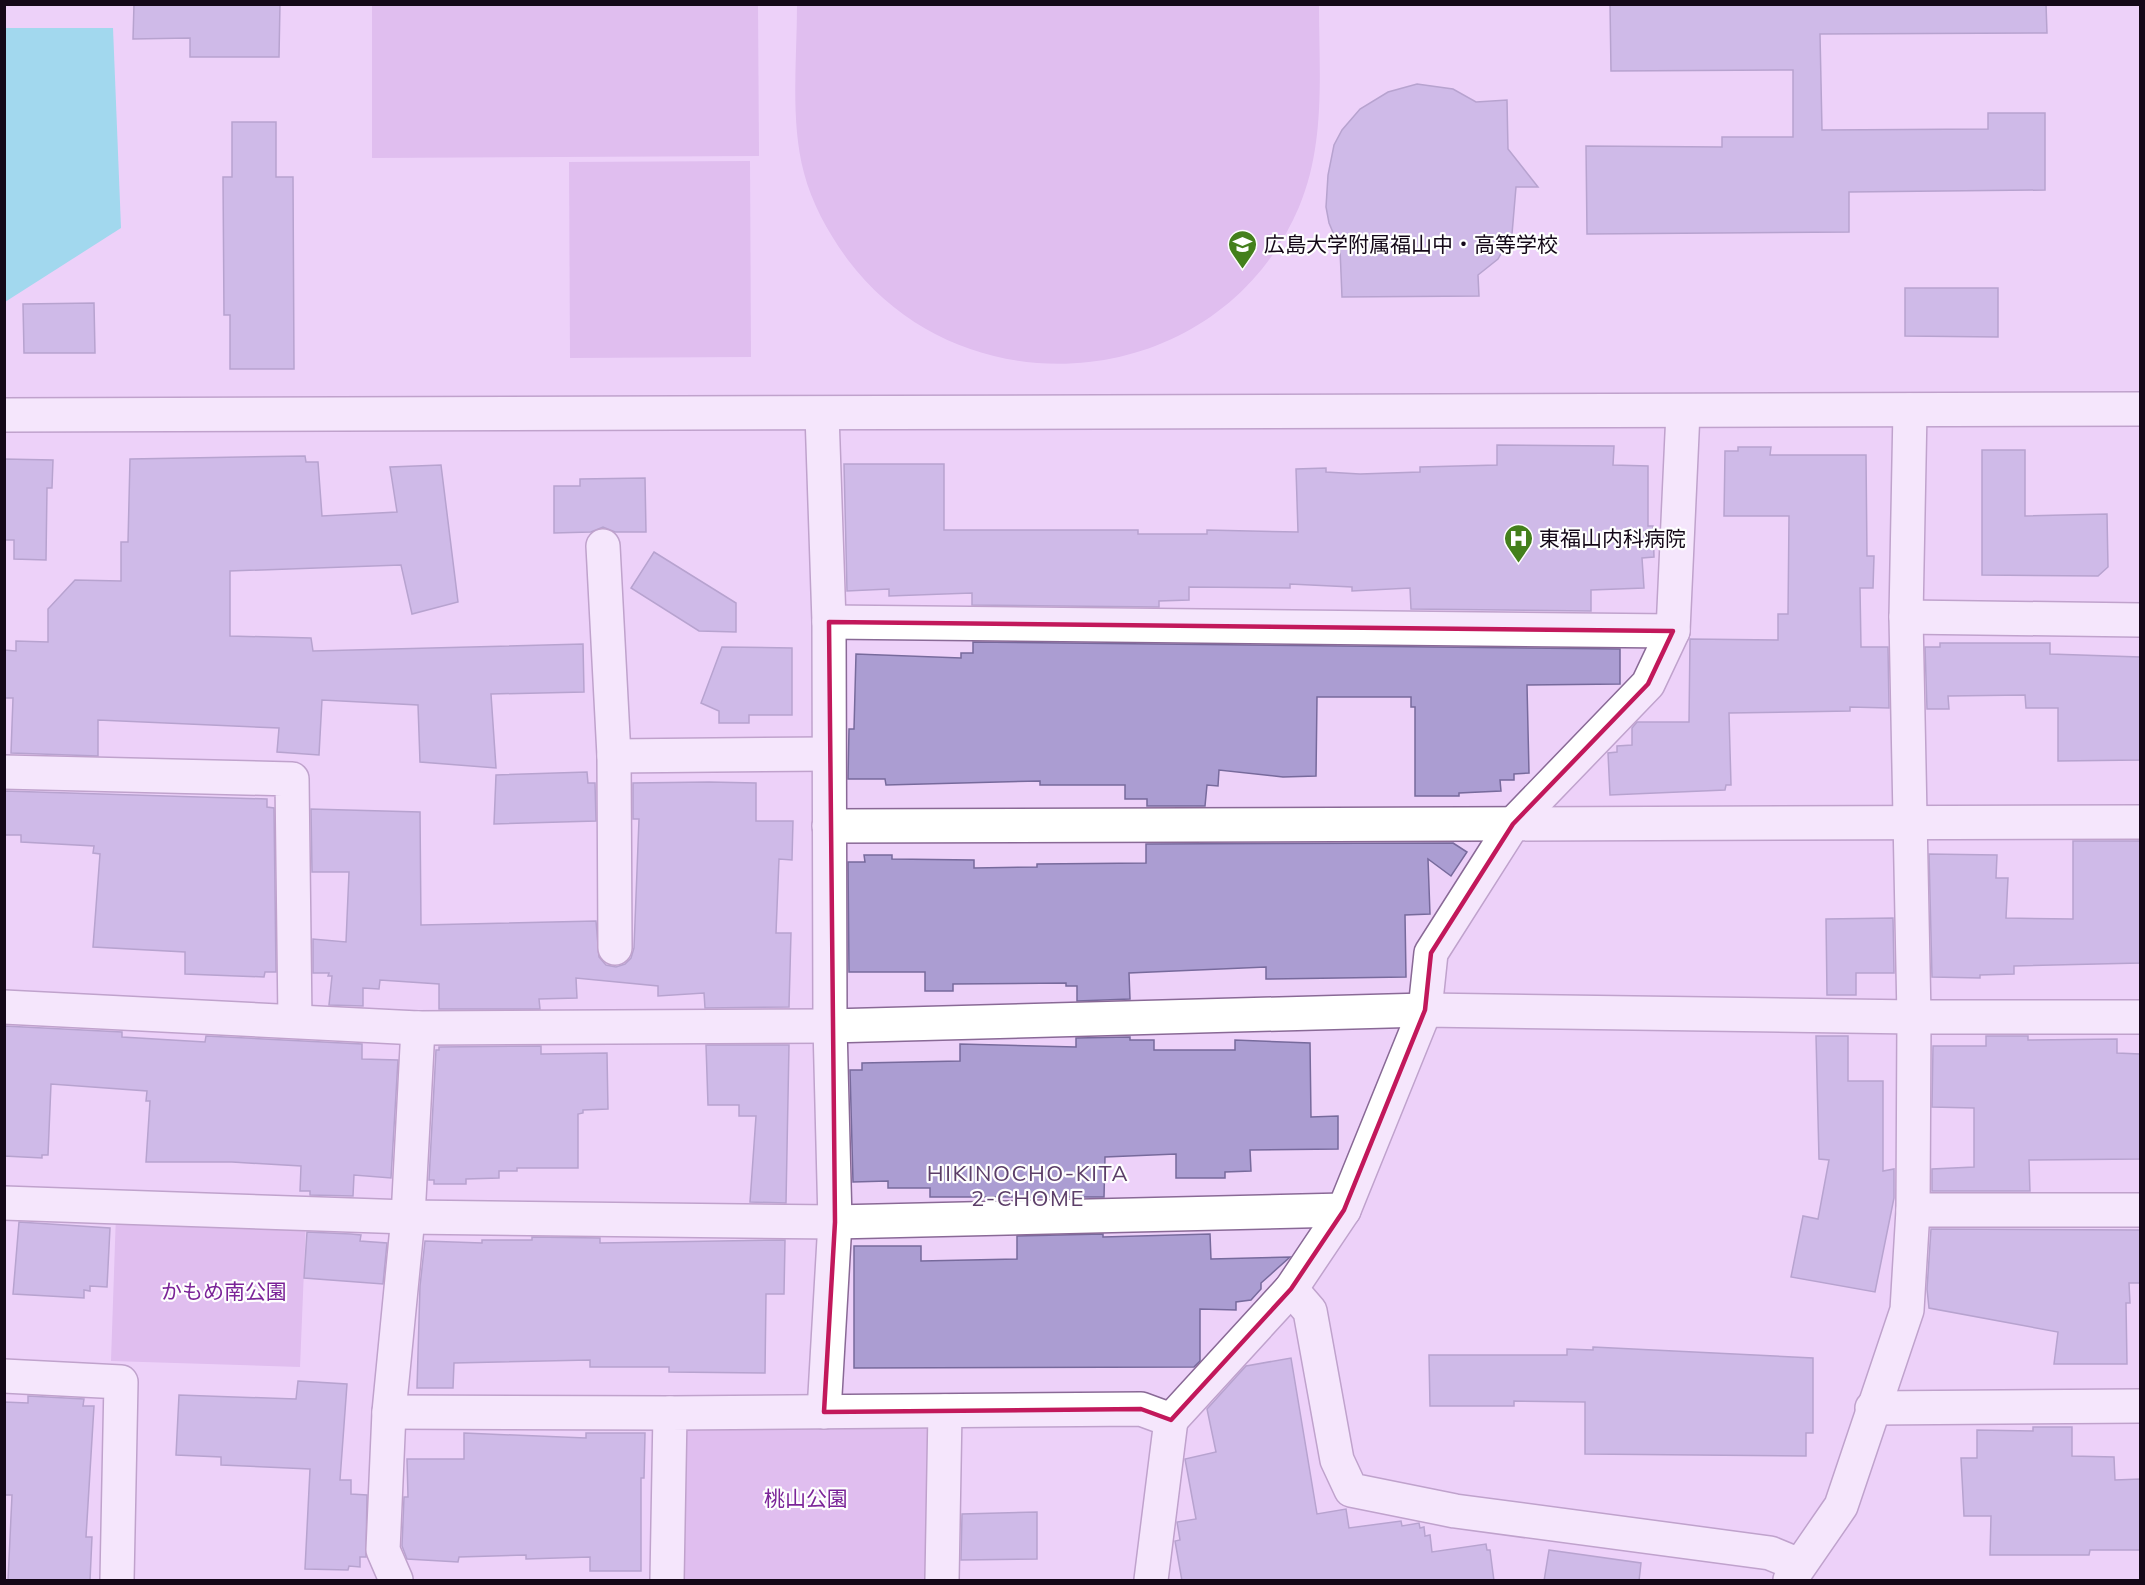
<svg xmlns="http://www.w3.org/2000/svg" width="2145" height="1585" font-family="Mulish,'Noto Sans JP',sans-serif">
	<rect width="100%" height="100%" fill="#edd1f9"/>
	<g fill="#d0a6e2">
		<path d="M 372,5 L 758,5 L 759,156 L 372,158 Z"/>
		<path d="M 797,5 L 1319,5 C 1319,73 1326,143 1299,207 C 1221,392 967,418 848,260 C 829,234 812,204 804,173 C 790,120 797,60 797,5 Z"/>
		<path d="M 750,161 L 751,357 L 570,358 L 569,162 Z"/>
		<path d="M 116,1214 L 306,1221 L 300,1367 L 111,1361 Z"/>
		<path d="M 941,1414 L 938,1580 L 671,1580 L 674,1416 Z"/>
	</g>
	<path fill="#47dfe0" d="M 5,28 L 113,28 L 121,228 L 5,302 Z"/>
	<g fill="#ab9dd2" stroke="#776a9c" stroke-width="1.5">
		<path d="M 134,4 L 280,4 L 279,57 L 190,57 L 190,38 L 133,39 Z"/>
		<path d="M 1610,4 L 2046,4 L 2047,33 L 1820,34 L 1822,130 L 1988,129 L 1988,113 L 2045,113 L 2045,190 L 1849,192 L 1849,232 L 1587,234 L 1586,146 L 1722,147 L 1722,137 L 1793,137 L 1793,70 L 1611,71 Z"/>
		<path d="M 1417,84 L 1453,89 L 1476,102 L 1507,100 L 1508,149 L 1538,187 L 1516,187 L 1512,234 L 1498,259 L 1478,275 L 1479,296 L 1342,297 L 1340,249 L 1329,223 L 1326,207 L 1328,175 L 1334,145 L 1342,130 L 1360,109 L 1388,92 Z"/>
		<path d="M 232,122 L 276,122 L 276,177 L 293,177 L 294,369 L 230,369 L 230,315 L 224,315 L 223,177 L 232,177 Z"/>
		<path d="M 1905,288 L 1998,288 L 1998,337 L 1905,336 Z"/>
		<path d="M 94,303 L 95,353 L 24,353 L 23,304 Z"/>
		<path d="M 1497,445 L 1614,446 L 1613,465 L 1648,466 L 1648,526 L 1653,526 L 1654,557 L 1642,558 L 1644,588 L 1591,590 L 1591,611 L 1411,609 L 1410,588 L 1352,591 L 1352,587 L 1290,584 L 1290,588 L 1189,587 L 1189,600 L 1159,601 L 1159,607 L 972,605 L 972,593 L 889,596 L 889,589 L 847,591 L 844,464 L 944,464 L 944,530 L 1138,530 L 1138,534 L 1207,534 L 1207,530 L 1298,532 L 1296,469 L 1326,468 L 1326,472 L 1360,474 L 1420,472 L 1420,467 L 1497,465 Z"/>
		<path d="M 1738,447 L 1771,447 L 1770,455 L 1866,455 L 1867,556 L 1874,556 L 1873,588 L 1860,588 L 1861,647 L 1888,647 L 1889,708 L 1850,707 L 1850,711 L 1729,713 L 1731,785 L 1726,785 L 1725,790 L 1610,795 L 1608,753 L 1617,752 L 1617,746 L 1632,745 L 1632,728 L 1637,722 L 1689,722 L 1690,639 L 1778,640 L 1778,614 L 1788,614 L 1789,516 L 1724,516 L 1725,451 L 1738,451 Z"/>
		<path d="M 1982,450 L 2025,450 L 2025,516 L 2107,514 L 2108,567 L 2098,576 L 1982,575 Z"/>
		<path d="M 305,456 L 306,462 L 318,462 L 322,516 L 397,512 L 390,467 L 441,465 L 458,602 L 412,614 L 401,565 L 230,571 L 230,636 L 311,638 L 313,651 L 583,644 L 584,692 L 491,694 L 496,768 L 420,762 L 418,705 L 322,700 L 319,755 L 277,752 L 279,728 L 98,720 L 98,756 L 11,753 L 13,698 L 4,698 L 4,650 L 16,651 L 16,641 L 48,642 L 48,609 L 75,580 L 121,581 L 121,542 L 128,542 L 130,459 Z"/>
		<path d="M 4,459 L 53,460 L 52,488 L 47,488 L 46,560 L 14,559 L 14,540 L 4,540 Z"/>
		<path d="M 645,478 L 646,532 L 615,532 L 603,527 L 591,532 L 554,533 L 554,486 L 580,486 L 580,479 Z"/>
		<path d="M 654,552 L 736,603 L 736,632 L 699,631 L 631,588 Z"/>
		<path d="M 973,642 L 1620,649 L 1620,684 L 1527,685 L 1529,773 L 1514,774 L 1514,780 L 1500,780 L 1501,791 L 1459,793 L 1459,796 L 1415,796 L 1415,707 L 1411,707 L 1411,697 L 1317,697 L 1316,776 L 1283,777 L 1219,770 L 1218,786 L 1207,785 L 1205,806 L 1147,806 L 1147,799 L 1125,799 L 1125,785 L 1040,785 L 1040,781 L 886,785 L 885,779 L 848,779 L 849,729 L 854,729 L 856,654 L 961,658 L 961,653 L 973,653 Z"/>
		<path d="M 1940,643 L 2050,643 L 2050,654 L 2140,657 L 2140,760 L 2058,761 L 2058,708 L 2026,708 L 2025,695 L 1948,696 L 1949,709 L 1927,709 L 1925,647 L 1940,647 Z"/>
		<path d="M 722,647 L 792,648 L 792,715 L 749,715 L 749,723 L 719,723 L 719,711 L 701,703 Z"/>
		<path d="M 587,772 L 588,783 L 595,783 L 596,821 L 494,824 L 496,775 Z"/>
		<path d="M 709,782 L 756,783 L 756,821 L 793,821 L 792,860 L 779,859 L 776,933 L 791,933 L 789,1007 L 705,1008 L 704,993 L 658,996 L 658,986 L 576,978 L 577,998 L 539,999 L 540,1009 L 439,1009 L 439,984 L 380,980 L 379,989 L 363,988 L 363,1006 L 329,1005 L 332,976 L 328,976 L 329,973 L 313,973 L 313,939 L 346,942 L 349,872 L 312,872 L 311,809 L 420,812 L 421,925 L 596,921 L 599,957 L 606,965 L 616,967 L 625,964 L 631,958 L 634,948 L 639,819 L 633,819 L 633,783 Z"/>
		<path d="M 4,791 L 267,799 L 267,807 L 274,808 L 276,972 L 265,972 L 264,977 L 185,974 L 185,952 L 93,947 L 100,854 L 93,853 L 94,846 L 21,842 L 21,835 L 4,835 Z"/>
		<path d="M 2073,841 L 2140,841 L 2140,963 L 2014,966 L 2014,974 L 1980,975 L 1980,978 L 1932,977 L 1929,854 L 1997,855 L 1996,878 L 2008,878 L 2006,918 L 2073,919 Z"/>
		<path d="M 1453,843 L 1467,852 L 1451,876 L 1428,859 L 1430,914 L 1405,915 L 1406,977 L 1266,979 L 1266,967 L 1129,973 L 1130,999 L 1077,1001 L 1077,986 L 1066,986 L 1066,983 L 953,984 L 953,991 L 925,991 L 925,972 L 849,972 L 848,862 L 865,862 L 864,855 L 892,855 L 892,859 L 974,860 L 974,868 L 1037,867 L 1037,864 L 1146,863 L 1146,844 Z"/>
		<path d="M 1893,918 L 1894,973 L 1856,973 L 1856,995 L 1827,995 L 1826,919 Z"/>
		<path d="M 4,1026 L 122,1032 L 122,1037 L 205,1042 L 206,1036 L 362,1044 L 362,1059 L 398,1060 L 391,1178 L 354,1175 L 353,1196 L 310,1195 L 310,1191 L 300,1191 L 301,1166 L 232,1162 L 146,1162 L 150,1101 L 146,1101 L 147,1091 L 51,1084 L 48,1155 L 42,1155 L 42,1158 L 4,1156 Z"/>
		<path d="M 1816,1036 L 1848,1036 L 1848,1081 L 1883,1081 L 1883,1171 L 1894,1169 L 1894,1198 L 1875,1292 L 1791,1277 L 1803,1216 L 1818,1219 L 1829,1160 L 1819,1159 Z"/>
		<path d="M 1986,1036 L 2028,1036 L 2028,1040 L 2117,1039 L 2117,1053 L 2140,1054 L 2140,1159 L 2029,1160 L 2030,1191 L 1932,1191 L 1932,1169 L 1974,1167 L 1974,1108 L 1932,1107 L 1933,1046 L 1986,1046 Z"/>
		<path d="M 1130,1037 L 1130,1040 L 1154,1040 L 1154,1050 L 1235,1050 L 1235,1040 L 1310,1043 L 1311,1117 L 1338,1116 L 1338,1149 L 1250,1150 L 1251,1171 L 1225,1172 L 1225,1178 L 1176,1178 L 1176,1154 L 1105,1157 L 1104,1197 L 930,1197 L 930,1188 L 888,1188 L 888,1181 L 853,1182 L 850,1070 L 862,1070 L 862,1063 L 960,1061 L 960,1044 L 1076,1047 L 1076,1038 Z"/>
		<path d="M 706,1045 L 789,1045 L 786,1203 L 750,1202 L 756,1116 L 739,1116 L 739,1105 L 708,1105 Z"/>
		<path d="M 541,1046 L 541,1054 L 607,1053 L 608,1109 L 583,1110 L 583,1113 L 578,1114 L 578,1168 L 517,1168 L 517,1171 L 499,1171 L 499,1178 L 466,1179 L 466,1184 L 434,1184 L 434,1180 L 429,1180 L 436,1050 L 439,1050 L 439,1047 Z"/>
		<path d="M 19,1222 L 110,1228 L 107,1287 L 90,1286 L 90,1291 L 84,1290 L 84,1298 L 13,1294 Z"/>
		<path d="M 1931,1229 L 2140,1230 L 2140,1283 L 2129,1283 L 2130,1303 L 2126,1303 L 2127,1364 L 2054,1364 L 2058,1332 L 1929,1308 L 1927,1289 Z"/>
		<path d="M 307,1232 L 351,1234 L 361,1235 L 360,1241 L 387,1243 L 383,1284 L 304,1278 Z"/>
		<path d="M 1103,1234 L 1103,1237 L 1210,1234 L 1211,1259 L 1290,1257 L 1261,1283 L 1261,1289 L 1251,1300 L 1236,1302 L 1236,1310 L 1200,1309 L 1200,1361 L 1194,1367 L 854,1368 L 854,1246 L 921,1246 L 921,1261 L 1017,1259 L 1017,1236 Z"/>
		<path d="M 532,1237 L 600,1238 L 600,1243 L 785,1240 L 784,1294 L 766,1294 L 765,1373 L 669,1372 L 669,1367 L 590,1367 L 590,1360 L 454,1363 L 453,1388 L 417,1388 L 420,1286 L 425,1241 L 482,1243 L 482,1240 L 532,1240 Z"/>
		<path d="M 1593,1347 L 1813,1358 L 1813,1433 L 1806,1433 L 1806,1456 L 1585,1454 L 1585,1402 L 1514,1401 L 1514,1406 L 1430,1406 L 1429,1355 L 1567,1355 L 1567,1349 L 1593,1350 Z"/>
		<path d="M 1291,1358 L 1317,1514 L 1346,1509 L 1349,1528 L 1401,1521 L 1402,1526 L 1419,1523 L 1420,1528 L 1424,1527 L 1425,1536 L 1430,1535 L 1432,1552 L 1486,1544 L 1487,1550 L 1490,1550 L 1494,1581 L 1182,1581 L 1175,1541 L 1180,1540 L 1177,1522 L 1196,1519 L 1185,1459 L 1216,1452 L 1207,1409 L 1246,1366 Z"/>
		<path d="M 298,1381 L 347,1384 L 340,1480 L 351,1480 L 351,1494 L 367,1495 L 366,1557 L 360,1557 L 360,1567 L 349,1566 L 348,1570 L 305,1569 L 310,1469 L 221,1465 L 221,1457 L 176,1455 L 179,1395 L 296,1399 Z"/>
		<path d="M 28,1396 L 84,1399 L 83,1406 L 94,1406 L 86,1537 L 92,1537 L 90,1581 L 8,1581 L 12,1495 L 4,1495 L 4,1402 L 28,1403 Z"/>
		<path d="M 2033,1427 L 2072,1427 L 2072,1456 L 2114,1457 L 2115,1480 L 2140,1479 L 2140,1550 L 2090,1550 L 2089,1555 L 1990,1555 L 1991,1516 L 1964,1516 L 1961,1458 L 1977,1458 L 1977,1430 L 2033,1431 Z"/>
		<path d="M 464,1433 L 586,1438 L 586,1433 L 645,1433 L 644,1478 L 641,1478 L 641,1571 L 590,1571 L 590,1557 L 526,1559 L 526,1555 L 459,1557 L 458,1562 L 407,1559 L 402,1546 L 404,1497 L 408,1497 L 407,1459 L 464,1459 Z"/>
		<path d="M 1037,1512 L 1037,1559 L 961,1560 L 962,1514 Z"/>
		<path d="M 1549,1550 L 1641,1563 L 1639,1581 L 1544,1581 Z"/>
	</g>
	<g fill="none" stroke-linecap="round" stroke-linejoin="round">
		<defs>
			<g id="street">
				<path d="M 822,414 L 829,622 L 830,1026 L 835,1222 L 824,1412"/>
				<path d="M 603,546 L 614,756 L 615,948"/>
				<path d="M 1906,617 L 2140,620"/>
				<path d="M 829,622 L 1673,631"/>
				<path d="M 614,756 L 828,754"/>
				<path d="M 4,772 L 292,779 L 295,1021"/>
				<path d="M 829,826 L 2140,822"/>
				<path d="M 4,1007 L 418,1028 L 830,1026 L 1425,1010 L 1914,1017 L 2140,1017"/>
				<path d="M 4,1203 L 408,1217 L 835,1222 L 1344,1210"/>
				<path d="M 1913,1210 L 2140,1210"/>
				<path d="M 1291,1289 L 1310,1311 L 1337,1460 L 1351,1490 L 1455,1511 L 1770,1553 L 1799,1565"/>
				<path d="M 4,1376 L 121,1382 L 117,1580"/>
				<path d="M 1872,1408 L 2140,1406"/>
				<path d="M 389,1412 L 670,1413"/>
				<path d="M 1171,1420 L 1291,1289 L 1344,1210 L 1425,1010 L 1431,953 L 1513,824 L 1648,684 L 1673,631 L 1683,412"/>
				<path d="M 396,1580 L 383,1550 L 389,1412 L 408,1217 L 418,1028"/>
				<path d="M 667,1580 L 670,1413 L 1141,1409 L 1171,1420 L 1151,1580"/>
				<path d="M 942,1580 L 945,1411"/>
				<path d="M 1790,1580 L 1841,1506 L 1907,1310 L 1913,1210 L 1914,1017 L 1906,617 L 1910,410"/>
			</g>
			<path id="secondary" d="M 4,415 L 2140,409"/>
		</defs>
		<use href="#street" stroke="#896996" stroke-width="36"/>
		<use href="#secondary" stroke="#896996" stroke-width="36"/>
		<use href="#street" stroke="#fff" stroke-width="33"/>
		<use href="#secondary" stroke="#fff" stroke-width="33"/>
	</g>
	<path d="M0 0H2145V1585H0ZM 829,622 L 1673,631 L 1648,684 L 1513,824 L 1431,953 L 1425,1010 L 1344,1210 L 1291,1289 L 1171,1420 L 1141,1409 L 824,1412 L 835,1222 Z" fill="#edd1f9" fill-opacity=".55" fill-rule="evenodd"/>
	<path fill="none" stroke="#c2185b" stroke-width="4.5" stroke-linejoin="round" d="M 829,622 L 1673,631 L 1648,684 L 1513,824 L 1431,953 L 1425,1010 L 1344,1210 L 1291,1289 L 1171,1420 L 1141,1409 L 824,1412 L 835,1222 Z"/>
	<defs>
		<symbol id="school-pin" viewBox="-11 -11 22 30"><path d="M0 17L-7.5 6A9.5 9.5 0 1 1 7.5 6Z" fill="#44801c" stroke="#fefefe"/><path d="M0-5L7-2L0 1L-7-2ZM-4 1L0 2.5L4 1V4Q0 6-4 4Z" fill="#fff"/></symbol>
		<symbol id="hospital-pin" viewBox="-11 -11 22 30"><path d="M0 17L-7.5 6A9.5 9.5 0 1 1 7.5 6Z" fill="#44801c" stroke="#fefefe"/><path d="M-5-5h3v3.5h4V-5h3V5h-3V1.5h-4V5h-3Z" fill="#fff"/></symbol>
	</defs>
	<g fill-rule="evenodd">
		<use href="#school-pin" x="1226" y="228" width="33" height="45"/>
		<use href="#hospital-pin" x="1502" y="522" width="33" height="45"/>
	</g>
	<g text-anchor="middle" dominant-baseline="central" stroke-width="4.5" stroke-linejoin="round" paint-order="stroke">
		<g font-size="21" fill="#140818" stroke="#fefefe" text-anchor="start">
			<text x="1264" y="244">広島大学附属福山中・高等学校</text>
			<text x="1539" y="538">東福山内科病院</text>
		</g>
		<g font-size="21" fill="#7b2498" stroke="#fefefe">
			<text x="224" y="1291">かもめ南公園</text>
			<text x="806" y="1498">桃山公園</text>
		</g>
		<g font-size="22" letter-spacing="1.5" fill="#5c3e68" stroke="#fefefe">
			<text x="1028" y="1173">HIKINOCHO-KITA<tspan x="1028" dy="25">2-CHOME</tspan></text>
		</g>
	</g>
	<rect width="2145" height="1585" fill="none" stroke="#140818" stroke-width="12"/>
</svg>
